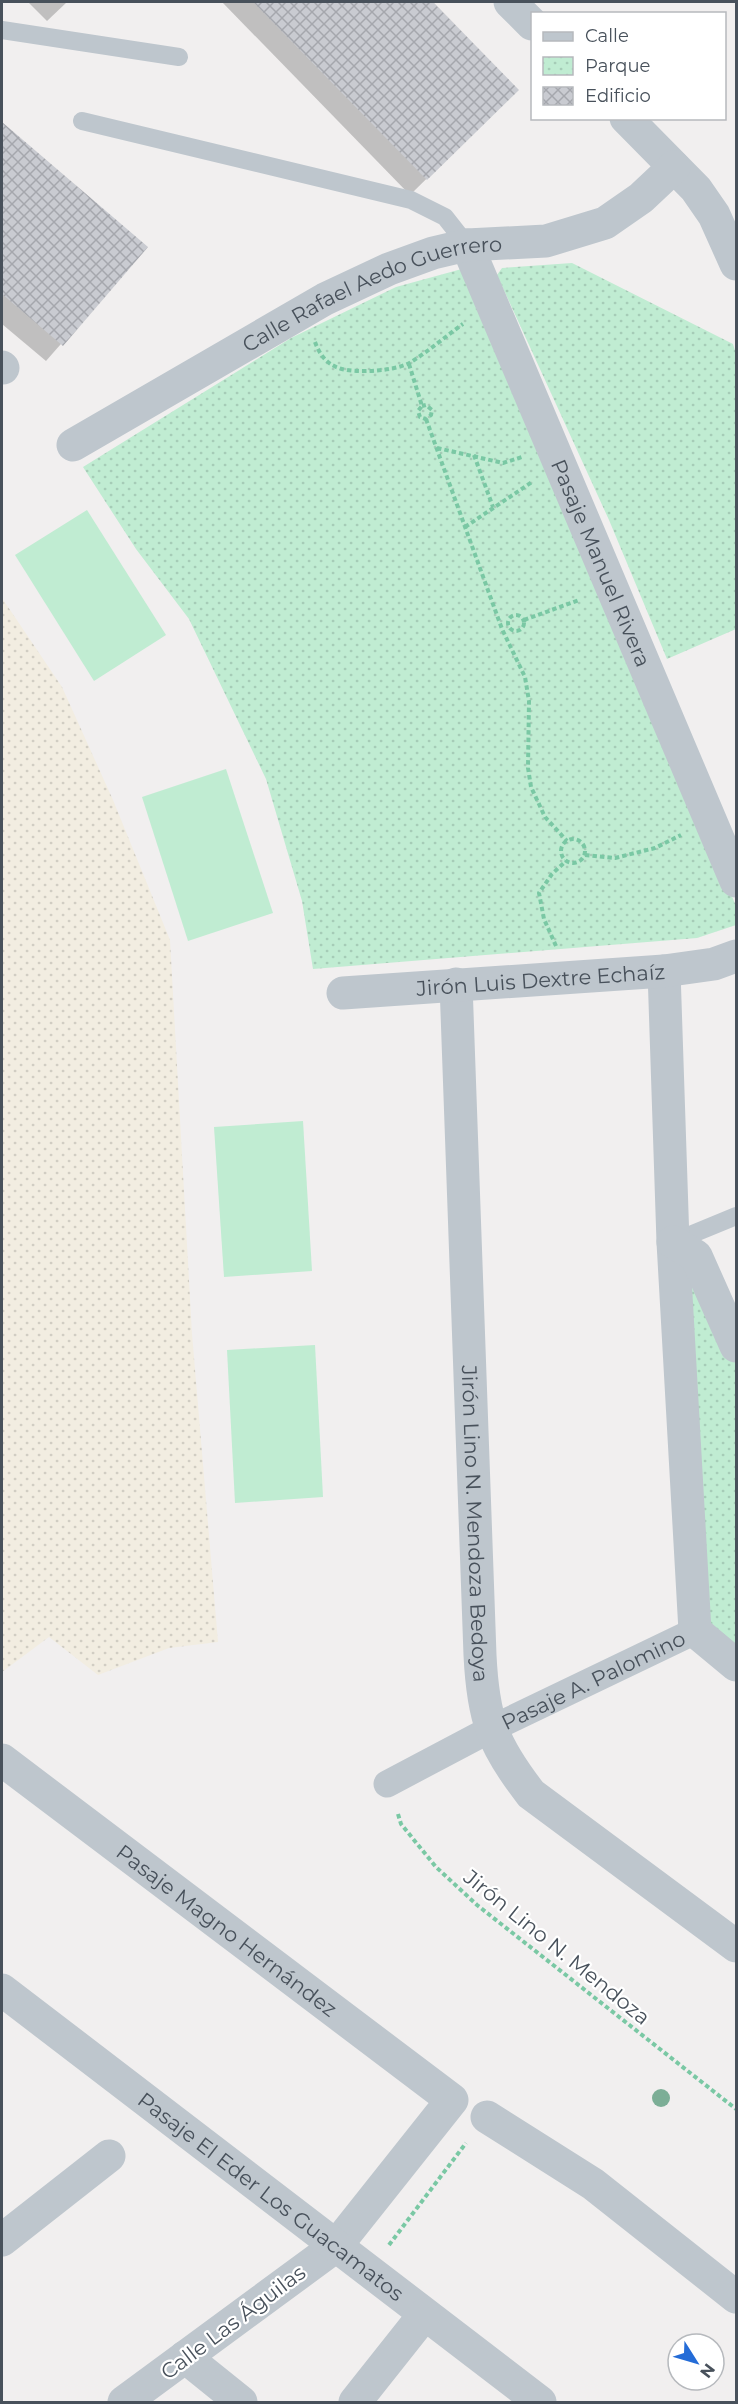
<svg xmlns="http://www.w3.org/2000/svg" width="738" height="2404" font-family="Montserrat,sans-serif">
	<defs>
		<pattern id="sand-dots" width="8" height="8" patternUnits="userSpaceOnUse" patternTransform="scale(1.5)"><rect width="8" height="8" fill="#f2ede1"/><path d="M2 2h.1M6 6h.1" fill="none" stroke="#d1cdc3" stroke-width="1.8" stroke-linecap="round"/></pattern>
		<pattern id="park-dots" width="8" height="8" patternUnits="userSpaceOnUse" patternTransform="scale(1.5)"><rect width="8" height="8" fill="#c0ecd2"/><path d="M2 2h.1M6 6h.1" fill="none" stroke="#a6ccb7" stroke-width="1.8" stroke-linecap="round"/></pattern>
		<pattern id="building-cross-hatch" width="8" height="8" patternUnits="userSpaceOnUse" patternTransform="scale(1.5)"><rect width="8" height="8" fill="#c9cbd1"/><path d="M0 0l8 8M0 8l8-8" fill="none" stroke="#a5a7ad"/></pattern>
	</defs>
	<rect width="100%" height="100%" fill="#f1efef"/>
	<g fill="#c0ecd2">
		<path d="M 87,510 L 166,635 L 94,681 L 15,555 Z"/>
		<path d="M 226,769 L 273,913 L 188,941 L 142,797 Z"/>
		<path d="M 303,1121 L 312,1271 L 224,1277 L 214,1127 Z"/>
		<path d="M 315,1345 L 323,1497 L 235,1503 L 227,1350 Z"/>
	</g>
	<path fill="url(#sand-dots)" d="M 2,598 L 62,687 L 113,800 L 170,940 L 192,1334 L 218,1642 L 169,1648 L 98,1675 L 49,1637 L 2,1672 Z"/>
	<g fill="url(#park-dots)">
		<path d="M 572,263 L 733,344 L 736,354 L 736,629 L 667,659 L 609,520 L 497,275 L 502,268 Z"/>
		<path d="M 469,267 L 736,906 L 736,925 L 697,938 L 313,969 L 302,901 L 266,779 L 189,619 L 136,549 L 83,467 L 291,338 L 396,287 Z"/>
		<path d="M 682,1262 L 736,1358 L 736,1650 L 708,1627 Z"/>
	</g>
	<g fill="#0003">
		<path d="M 28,2 L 67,2 L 47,21 Z"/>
		<path d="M 222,2 L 431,2 L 517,90 L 410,195 Z"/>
		<path d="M 2,124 L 146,247 L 46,361 L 2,324 Z"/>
	</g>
	<g fill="url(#building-cross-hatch)">
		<path d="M 253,2 L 433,2 L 519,90 L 427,180 Z"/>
		<path d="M 2,122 L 148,247 L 63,346 L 2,294 Z"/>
	</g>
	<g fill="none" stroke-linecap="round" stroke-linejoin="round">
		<g stroke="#7ac8a4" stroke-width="4" stroke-dasharray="4.5 3" stroke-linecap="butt">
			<path d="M 315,342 C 319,353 326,364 339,368 C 354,374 397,371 411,362 C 429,351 446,336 463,324"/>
			<path d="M 409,364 L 422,406 L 418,411 L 420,417 L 426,419 L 431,415 L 432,410 L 426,405 L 422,406"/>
			<path d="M 426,419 L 502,629 L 525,677 L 529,701 L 528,768 L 531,787 L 545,817 L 567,841"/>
			<path d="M 437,448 L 503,463 L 522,457"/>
			<path d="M 474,455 L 493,507"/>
			<path d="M 465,527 L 532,482"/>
			<circle cx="516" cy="623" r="8"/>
			<path d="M 524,620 L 579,600"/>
			<circle cx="573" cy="851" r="12"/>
			<path d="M 585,855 L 615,858 L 655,848 L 681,835"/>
			<path d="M 556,946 L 544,919 L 539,893 L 552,874 L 566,861"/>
			<path d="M 398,1814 L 401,1824 L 436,1867 L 477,1905 L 736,2109"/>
			<path d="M 389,2245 L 466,2143"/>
		</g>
		<g stroke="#bec6cd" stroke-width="18">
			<path d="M 2,30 L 179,57"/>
			<path d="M 82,121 L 411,200 L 445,217 L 467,245"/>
			<path d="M 673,1242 L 736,1216"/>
		</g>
		<path stroke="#bec6cd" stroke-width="27" id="s1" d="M 387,1784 L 491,1729 L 695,1631"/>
		<g stroke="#bec6cd" stroke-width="33">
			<path d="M 510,2 L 532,24"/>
			<path d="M 626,118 L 696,189 L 714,215 L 736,264"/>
			<path id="s2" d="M 467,245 L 736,881"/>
			<path d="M 2,367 L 3,368"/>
			<path id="s3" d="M 73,445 L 325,299 L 389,269 L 433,253 L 467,245 L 546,241 L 605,223 L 641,198 L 674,167"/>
			<path d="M 664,971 L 673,1242 L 695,1631 L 736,1665"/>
			<path id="s4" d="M 456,984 L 480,1655 C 483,1718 492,1744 531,1794 L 736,1946"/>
			<path id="s5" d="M 343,993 L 664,971 L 714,964 L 736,956"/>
			<path d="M 673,1242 L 696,1256 L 736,1346"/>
			<path id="s6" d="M 2,1760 L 452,2100 L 336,2246 L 124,2402"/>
			<path id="s7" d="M 2,1990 L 540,2402"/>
			<path d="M 487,2117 L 593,2184 L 736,2297"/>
			<path d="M 2,2240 L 109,2156"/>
			<path d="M 185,2357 L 241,2402"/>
			<path d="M 355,2402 L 424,2315"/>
		</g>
	</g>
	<circle fill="#7cae96" cx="661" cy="2098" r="9"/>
	<g text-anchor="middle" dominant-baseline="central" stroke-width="4.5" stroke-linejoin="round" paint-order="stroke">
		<g font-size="21" fill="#48515b" stroke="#fff">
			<text stroke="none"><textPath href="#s3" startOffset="338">Calle Rafael Aedo Guerrero</textPath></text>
			<text stroke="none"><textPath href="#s2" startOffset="345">Pasaje Manuel Rivera</textPath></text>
			<text stroke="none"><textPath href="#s5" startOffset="198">Jirón Luis Dextre Echaíz</textPath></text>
			<text stroke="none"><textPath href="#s4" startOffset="540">Jirón Lino N. Mendoza Bedoya</textPath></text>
			<text stroke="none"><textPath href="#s1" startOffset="231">Pasaje A. Palomino</textPath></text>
			<text stroke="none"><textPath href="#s6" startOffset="282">Pasaje Magno Hernández</textPath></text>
			<text transform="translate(557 1947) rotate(39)">Jirón Lino N. Mendoza</text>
			<text stroke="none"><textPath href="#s7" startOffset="339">Pasaje El Eder Los Guacamatos</textPath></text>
			<text transform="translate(233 2322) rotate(-37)">Calle Las Águilas</text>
		</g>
	</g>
	<rect width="738" height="2404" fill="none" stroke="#48515b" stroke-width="6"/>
	<rect x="531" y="12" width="195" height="108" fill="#ffffff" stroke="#b6b9bd" stroke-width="1.5"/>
	<rect x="543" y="32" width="30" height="9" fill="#bec6cd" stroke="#b6b9bd" stroke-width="1.5"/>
	<text x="585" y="42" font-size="18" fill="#48515b">Calle</text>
	<rect x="543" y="57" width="30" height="18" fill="url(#park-dots)" stroke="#b6b9bd" stroke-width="1.5"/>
	<text x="585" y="72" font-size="18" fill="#48515b">Parque</text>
	<rect x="543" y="87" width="30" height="18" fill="url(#building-cross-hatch)" stroke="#b6b9bd" stroke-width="1.5"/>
	<text x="585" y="102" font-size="18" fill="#48515b">Edificio</text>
	<g transform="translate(696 2362) rotate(127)"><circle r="28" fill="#ffffff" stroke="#b6b9bd" stroke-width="1.5"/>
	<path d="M0-4.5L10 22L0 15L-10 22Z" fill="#246cd7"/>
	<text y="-9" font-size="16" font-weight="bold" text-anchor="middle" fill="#48515b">N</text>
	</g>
</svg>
